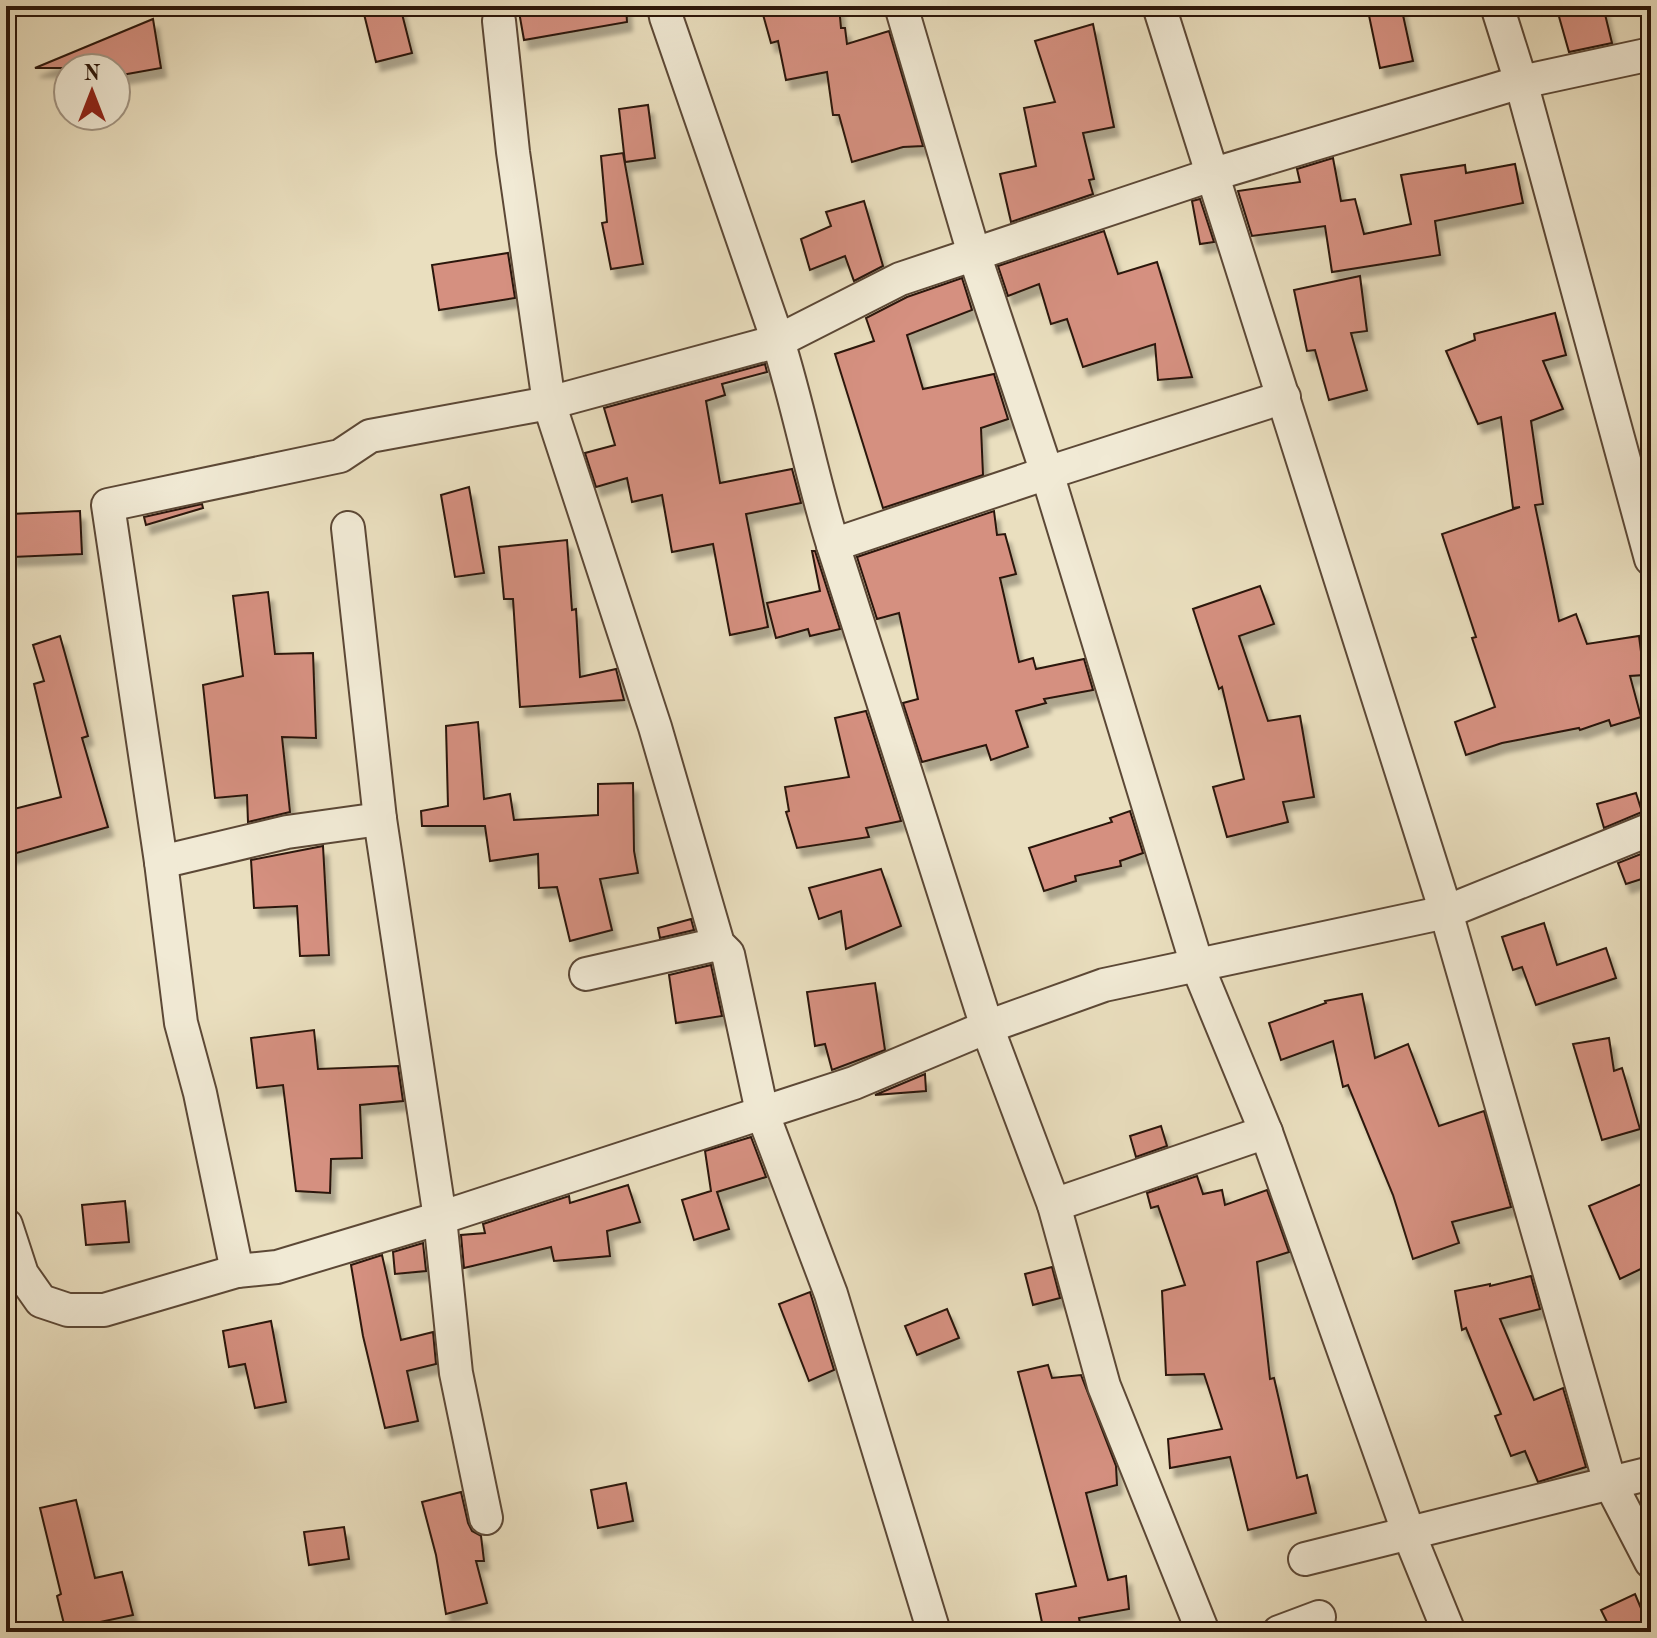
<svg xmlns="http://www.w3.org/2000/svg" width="1657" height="1638" font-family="'Old Standard TT',serif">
	<defs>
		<filter id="shadow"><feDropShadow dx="5" dy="9" stdDeviation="2" flood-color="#0004"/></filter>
	</defs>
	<rect width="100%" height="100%" fill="#eadfbf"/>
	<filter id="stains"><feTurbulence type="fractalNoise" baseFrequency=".0025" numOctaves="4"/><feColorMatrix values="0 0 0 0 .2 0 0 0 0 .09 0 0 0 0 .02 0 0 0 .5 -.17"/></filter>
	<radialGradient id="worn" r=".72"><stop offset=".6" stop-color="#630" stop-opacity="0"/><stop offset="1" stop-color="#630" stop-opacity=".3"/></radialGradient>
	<g fill="#d59080" stroke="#2c1609" stroke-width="2" filter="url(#shadow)">
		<path d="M 400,6 L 412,53 L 376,62 L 364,14 Z"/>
		<path d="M 518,6 L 626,6 L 627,22 L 524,40 Z"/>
		<path d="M 780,6 L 839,6 L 841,28 L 845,28 L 847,44 L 889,31 L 923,146 L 903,147 L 852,162 L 839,115 L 833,115 L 827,72 L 786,80 L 778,41 L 771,43 L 762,11 Z"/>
		<path d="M 1367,6 L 1401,6 L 1413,61 L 1380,68 Z"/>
		<path d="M 1556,6 L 1603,6 L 1612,43 L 1569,52 Z"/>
		<path d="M 153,19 L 161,68 L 116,76 L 116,68 L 35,68 Z"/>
		<path d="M 1093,24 L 1114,127 L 1083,133 L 1094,179 L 1089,180 L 1093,194 L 1011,222 L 1000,174 L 1036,166 L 1024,108 L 1055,102 L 1035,41 Z"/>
		<path d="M 648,105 L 655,158 L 625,162 L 619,109 Z"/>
		<path d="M 623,153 L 643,264 L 611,269 L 602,223 L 607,222 L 601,156 Z"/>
		<path d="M 1333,158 L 1341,201 L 1355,199 L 1364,234 L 1411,224 L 1401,175 L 1465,165 L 1466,173 L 1515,164 L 1523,203 L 1435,221 L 1440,255 L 1332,272 L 1325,226 L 1252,236 L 1238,191 L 1300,182 L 1297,169 Z"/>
		<path d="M 1200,199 L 1214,242 L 1200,244 L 1192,201 Z"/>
		<path d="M 864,201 L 883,266 L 854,281 L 845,256 L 810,270 L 801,239 L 831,226 L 826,212 Z"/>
		<path d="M 1104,231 L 1118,274 L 1157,262 L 1192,377 L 1158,380 L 1155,344 L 1083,367 L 1067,319 L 1051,324 L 1039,284 L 1008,296 L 998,266 Z"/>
		<path d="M 508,253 L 515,298 L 439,310 L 432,265 Z"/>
		<path d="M 1360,276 L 1367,331 L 1351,333 L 1367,390 L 1329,400 L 1315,350 L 1307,351 L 1294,290 Z"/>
		<path d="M 962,278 L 972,310 L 907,335 L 923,389 L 994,374 L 1008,419 L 981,428 L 983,475 L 883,508 L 835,354 L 874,341 L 866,318 L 907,297 Z"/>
		<path d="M 1555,313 L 1566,355 L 1543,361 L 1563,409 L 1531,421 L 1543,504 L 1535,505 L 1559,621 L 1576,614 L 1587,644 L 1639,636 L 1644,675 L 1630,676 L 1641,717 L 1611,726 L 1609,720 L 1580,730 L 1579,728 L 1502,743 L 1466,755 L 1455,722 L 1495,707 L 1472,638 L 1476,637 L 1442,534 L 1520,507 L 1513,508 L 1501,417 L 1478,424 L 1446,351 L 1475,340 L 1474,334 Z"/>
		<path d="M 765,364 L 767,372 L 722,384 L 725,395 L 706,401 L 720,483 L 792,469 L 801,503 L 746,514 L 768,627 L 730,635 L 713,544 L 672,552 L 662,495 L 632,502 L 627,478 L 596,487 L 585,453 L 615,445 L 604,408 Z"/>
		<path d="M 469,487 L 484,573 L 455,577 L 441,495 Z"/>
		<path d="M 202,504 L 203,508 L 146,525 L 144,517 Z"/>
		<path d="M 80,511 L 82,554 L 12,557 L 10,514 Z"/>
		<path d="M 994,511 L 997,535 L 1005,534 L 1016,574 L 1000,578 L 1019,662 L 1033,658 L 1036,669 L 1084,659 L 1093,690 L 1044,699 L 1046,703 L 1016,711 L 1028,747 L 991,760 L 986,745 L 922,762 L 903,703 L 918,699 L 899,613 L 877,619 L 857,557 Z"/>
		<path d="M 567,540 L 572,610 L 576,609 L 580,677 L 616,669 L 624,700 L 520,707 L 513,599 L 504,599 L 499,547 Z"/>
		<path d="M 812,551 L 815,551 L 840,629 L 810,636 L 808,629 L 776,638 L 767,603 L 820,591 Z"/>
		<path d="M 1260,586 L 1274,624 L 1239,636 L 1268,721 L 1300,716 L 1314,797 L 1283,802 L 1288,822 L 1227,837 L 1213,787 L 1244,779 L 1222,687 L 1219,689 L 1193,609 Z"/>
		<path d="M 268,592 L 275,654 L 313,653 L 316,738 L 282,737 L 290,812 L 248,822 L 247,795 L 215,798 L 203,685 L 243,676 L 233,596 Z"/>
		<path d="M 60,636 L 88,736 L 82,738 L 108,827 L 6,856 L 6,811 L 61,797 L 34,684 L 44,681 L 33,645 Z"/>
		<path d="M 866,711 L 901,821 L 866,828 L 869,837 L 797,848 L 786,812 L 789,811 L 785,787 L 849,777 L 835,718 Z"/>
		<path d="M 478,722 L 484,799 L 510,794 L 514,820 L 598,815 L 598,784 L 633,783 L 634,851 L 638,873 L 600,879 L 612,930 L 570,941 L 557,887 L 539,888 L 538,854 L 490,861 L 485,826 L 422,826 L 421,811 L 448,806 L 446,726 Z"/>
		<path d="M 1636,793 L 1642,812 L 1604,828 L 1597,804 Z"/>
		<path d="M 1130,811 L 1143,853 L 1120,861 L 1121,866 L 1075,876 L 1076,881 L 1044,891 L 1029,848 L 1112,822 L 1110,818 Z"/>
		<path d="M 323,846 L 329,955 L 300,956 L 297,906 L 254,908 L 251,860 Z"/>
		<path d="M 1651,850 L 1651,876 L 1626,884 L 1618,863 Z"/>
		<path d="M 881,869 L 901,926 L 846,949 L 841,911 L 819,919 L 809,888 Z"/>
		<path d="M 691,919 L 694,930 L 660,938 L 658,928 Z"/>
		<path d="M 1544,923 L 1557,965 L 1606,948 L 1616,978 L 1536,1005 L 1522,967 L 1513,970 L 1502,937 Z"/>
		<path d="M 711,965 L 722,1016 L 676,1023 L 669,975 Z"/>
		<path d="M 875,983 L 885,1050 L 832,1070 L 825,1044 L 815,1046 L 807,992 Z"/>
		<path d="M 1362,994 L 1375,1058 L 1408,1044 L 1439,1126 L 1484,1111 L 1511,1207 L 1452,1222 L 1459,1243 L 1413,1259 L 1393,1195 L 1348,1085 L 1343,1087 L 1333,1041 L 1281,1060 L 1269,1023 L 1326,1003 L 1325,1001 Z"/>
		<path d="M 314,1030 L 318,1069 L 398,1066 L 403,1101 L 360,1105 L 362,1158 L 331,1159 L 330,1193 L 296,1191 L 283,1085 L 257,1088 L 251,1038 Z"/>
		<path d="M 1609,1038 L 1614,1071 L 1622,1068 L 1640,1129 L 1602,1140 L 1573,1044 Z"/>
		<path d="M 925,1074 L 926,1091 L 875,1095 Z"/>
		<path d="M 1161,1126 L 1167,1146 L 1136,1157 L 1130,1136 Z"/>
		<path d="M 751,1137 L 766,1177 L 717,1192 L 729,1229 L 694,1240 L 682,1200 L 711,1191 L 705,1151 Z"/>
		<path d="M 1197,1176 L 1203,1194 L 1222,1190 L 1225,1205 L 1267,1190 L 1289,1252 L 1257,1262 L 1270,1379 L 1274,1378 L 1297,1478 L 1307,1475 L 1316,1513 L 1248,1530 L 1230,1457 L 1170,1468 L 1168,1439 L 1222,1429 L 1204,1374 L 1166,1375 L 1162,1291 L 1185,1285 L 1158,1206 L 1151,1208 L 1147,1193 Z"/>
		<path d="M 1651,1180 L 1651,1264 L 1620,1279 L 1589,1206 Z"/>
		<path d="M 628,1185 L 640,1222 L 607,1231 L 610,1256 L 554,1261 L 551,1247 L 464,1268 L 461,1235 L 485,1233 L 483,1224 L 569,1196 L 570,1203 Z"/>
		<path d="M 125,1201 L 129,1242 L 86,1245 L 82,1205 Z"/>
		<path d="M 423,1243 L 426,1271 L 395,1274 L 393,1252 Z"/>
		<path d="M 382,1255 L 401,1340 L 433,1332 L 436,1364 L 407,1371 L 418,1421 L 385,1428 L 363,1336 L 351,1265 Z"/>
		<path d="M 1052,1267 L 1060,1298 L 1033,1305 L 1025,1274 Z"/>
		<path d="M 1531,1276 L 1540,1309 L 1500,1319 L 1534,1400 L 1563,1388 L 1586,1467 L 1538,1482 L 1525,1451 L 1511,1456 L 1495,1416 L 1501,1414 L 1466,1328 L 1462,1330 L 1455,1291 L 1490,1284 L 1490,1286 Z"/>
		<path d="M 810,1292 L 834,1370 L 809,1381 L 779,1304 Z"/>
		<path d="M 947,1309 L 959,1338 L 917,1355 L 905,1326 Z"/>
		<path d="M 271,1321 L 286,1402 L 255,1408 L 245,1364 L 229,1367 L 223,1331 Z"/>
		<path d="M 1048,1365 L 1052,1378 L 1081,1375 L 1116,1466 L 1117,1485 L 1086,1493 L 1108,1580 L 1126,1576 L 1129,1609 L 1079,1618 L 1081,1628 L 1060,1632 L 1044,1632 L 1036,1594 L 1076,1586 L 1018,1372 Z"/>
		<path d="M 626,1483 L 633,1521 L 598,1528 L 591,1490 Z"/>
		<path d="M 461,1492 L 468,1523 L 472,1531 L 481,1536 L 484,1561 L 476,1561 L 487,1603 L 446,1614 L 436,1555 L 422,1502 Z"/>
		<path d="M 76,1500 L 95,1578 L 122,1572 L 133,1615 L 100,1622 L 101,1626 L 81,1632 L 66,1632 L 57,1596 L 61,1594 L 40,1508 Z"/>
		<path d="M 344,1527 L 349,1559 L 309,1565 L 304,1532 Z"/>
		<path d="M 1635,1594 L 1651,1632 L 1612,1632 L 1601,1610 Z"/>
	</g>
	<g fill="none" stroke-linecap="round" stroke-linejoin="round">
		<defs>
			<g id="street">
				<path d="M 664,6 L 666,17 L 778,341 C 799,408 812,478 833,545 L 987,1027 L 1054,1205 L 1104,1386 L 1203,1632"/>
				<path d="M 901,6 L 974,254 L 1047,473 L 1197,965 L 1266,1132 L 1409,1534 L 1449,1632"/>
				<path d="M 1159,6 L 1446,912 L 1610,1483 L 1651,1562"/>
				<path d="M 1497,6 L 1521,82 L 1651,559"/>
				<path d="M 499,21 L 513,152 L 549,403 L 655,727 L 718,944 L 728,954 L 762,1112 L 831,1294 L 934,1632"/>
				<path d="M 348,528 L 380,819 L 440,1218 L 456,1373 L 486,1518"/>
				<path d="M 833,545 L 1047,473 L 1284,397"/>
				<path d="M 161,862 L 287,832 L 380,819"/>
				<path d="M 586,974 L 718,944"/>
				<path d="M 1054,1205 L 1266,1132"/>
				<path d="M 6,1225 L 22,1274 L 41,1301 L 68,1310 L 104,1310 L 237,1271 L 277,1267 L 440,1218 L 854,1083 L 987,1027 L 1104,985 L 1446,912 L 1651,829"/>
				<path d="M 237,1271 L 200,1093 L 181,1023 L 161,862 L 108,505 L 340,456 L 370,436 L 549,403 L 778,341 L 900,279 L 1214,174 L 1521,82 L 1651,54"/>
				<path d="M 1305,1559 L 1651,1473"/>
				<path d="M 1279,1632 L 1319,1617"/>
			</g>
		</defs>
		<use href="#street" stroke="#5c4836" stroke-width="36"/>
		<use href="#street" stroke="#f1ead5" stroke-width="32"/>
	</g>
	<rect width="1657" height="1638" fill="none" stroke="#eadfbf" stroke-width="32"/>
	<rect x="8" y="8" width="1641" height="1622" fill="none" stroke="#2c1609" stroke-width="4"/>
	<rect x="16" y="16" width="1625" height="1606" fill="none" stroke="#2c1609" stroke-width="2"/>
	<g transform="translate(92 92)"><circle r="38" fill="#f1ead5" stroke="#a29583" stroke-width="2"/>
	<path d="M0-6L14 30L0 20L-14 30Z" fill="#8f2418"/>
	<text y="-12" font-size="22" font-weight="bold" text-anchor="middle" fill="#2c1609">N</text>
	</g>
	<rect width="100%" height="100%" filter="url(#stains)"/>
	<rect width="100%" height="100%" fill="url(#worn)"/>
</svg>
